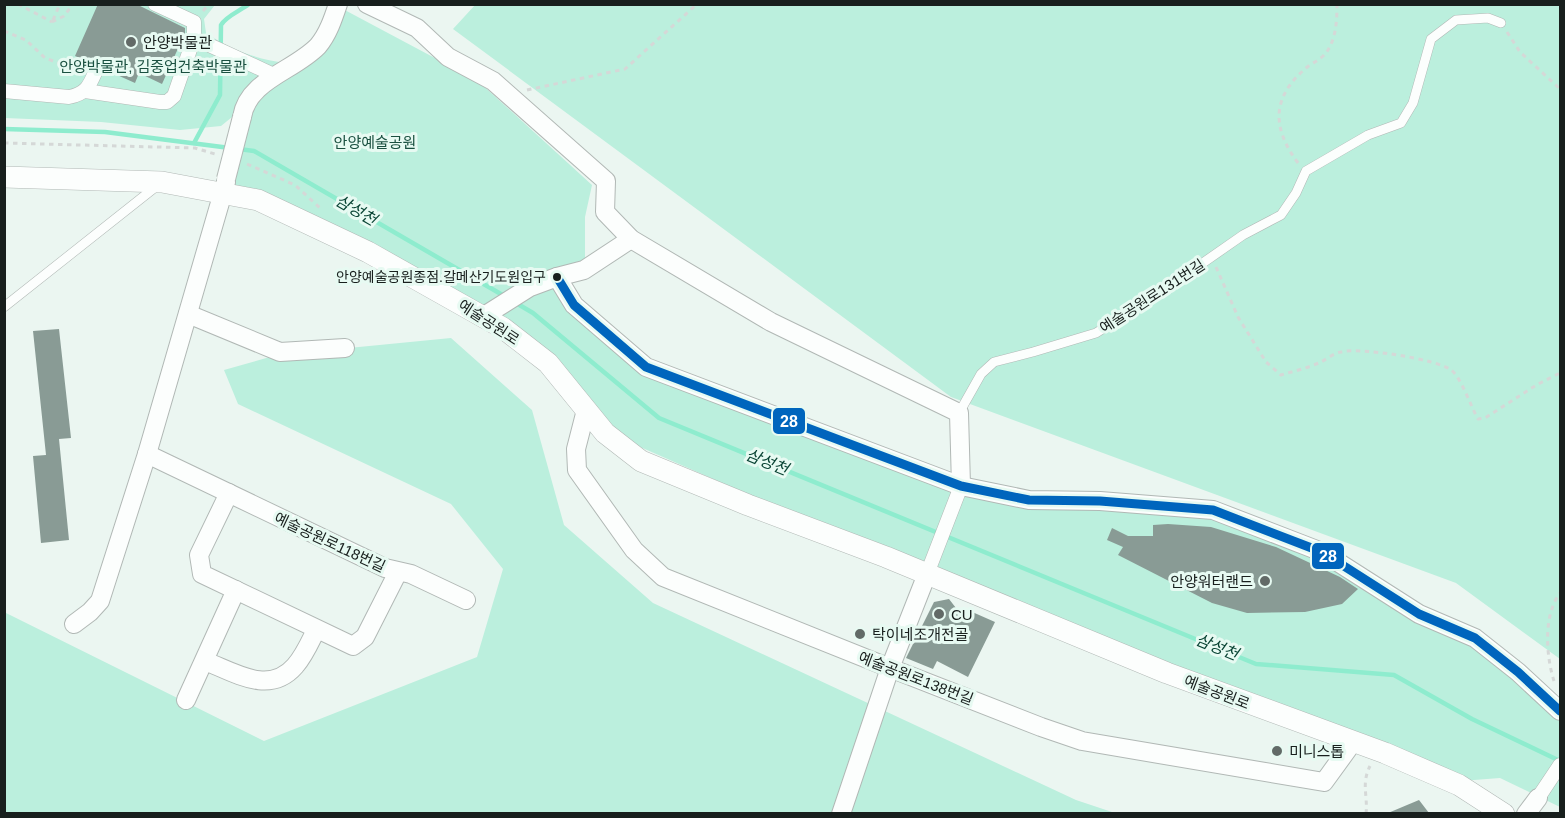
<svg xmlns="http://www.w3.org/2000/svg" width="1565" height="818" font-family="Arial,'Noto Sans KR',sans-serif">
	<rect width="100%" height="100%" fill="#ebf6f1"/>
	<g fill="#bbefdd">
		<path d="M 476,4 L 1560,5 L 1560,659 L 1456,583 L 951,397 L 453,29 Z"/>
		<path d="M 5,5 L 215,5 L 204,19 L 206,33 C 232,50 255,59 286,63 L 237,113 L 221,126 L 180,130 L 101,122 L 5,118 Z"/>
		<path d="M 341,8 L 478,81 L 592,185 L 585,217 L 585,269 L 558,276 L 647,366 L 962,485 L 1214,509 L 1476,637 L 1560,707 L 1560,807 L 1500,778 L 1461,781 L 928,573 L 606,432 L 504,327 L 224,192 L 243,116 L 293,65 Z"/>
		<path d="M 451,338 L 532,410 L 564,525 L 653,603 L 1076,800 L 1115,813 L 5,813 L 4,612 L 264,741 L 477,657 L 503,569 L 451,504 L 238,404 L 224,370 L 277,355 Z"/>
	</g>
	<g fill="none" stroke-linecap="round" stroke-linejoin="round">
		<g stroke="#8eecce" stroke-width="4.5">
			<path d="M 4,129 L 105,132 L 230,148"/>
			<path d="M 194,143 L 220,95 L 221,25 C 226,16 240,11 249,4"/>
			<path d="M 239,149 L 254,151 L 506,297"/>
			<path d="M 516,303 L 533,313 L 659,418 L 1256,664 L 1394,675 L 1472,719 L 1560,761"/>
		</g>
	</g>
	<g fill="#899b95">
		<path d="M 98,4 L 136,4 L 185,28 L 185,33 L 162,84 L 139,73 L 135,83 L 106,70 L 107,65 L 102,58 L 97,57 L 90,62 L 75,56 Z"/>
		<path d="M 59,329 L 71,438 L 59,439 L 69,540 L 41,543 L 33,456 L 46,455 L 33,331 Z"/>
		<path d="M 1168,524 L 1211,527 L 1276,547 L 1340,577 L 1358,589 L 1342,604 L 1305,612 L 1247,613 L 1212,603 L 1118,555 L 1123,547 L 1107,540 L 1112,528 L 1128,536 L 1153,536 L 1153,525 Z"/>
		<path d="M 949,599 L 966,621 L 970,611 L 995,622 L 968,677 L 937,661 L 933,669 L 906,658 L 934,602 Z"/>
		<path d="M 1419,800 L 1429,813 L 1388,813 Z"/>
	</g>
	<g fill="none" stroke-linecap="round" stroke-linejoin="round">
		<defs>
			<g id="service">
				<path d="M 4,307 L 158,185"/>
				<path d="M 959,413 L 981,374 L 994,362 L 1033,352 L 1096,333 L 1164,290 L 1243,235 L 1281,215 L 1296,193 L 1306,171 L 1368,135 L 1401,123 L 1413,103 L 1431,39 L 1456,20 L 1488,18 L 1501,23"/>
			</g>
			<g id="pedestrian">
				<path d="M 194,38 L 276,76"/>
				<path d="M 4,91 L 69,97 C 89,93 90,83 98,66"/>
				<path d="M 85,91 L 160,102 L 167,102 L 174,96 L 194,38 L 194,22 L 155,4"/>
				<path d="M 927,574 L 961,486"/>
				<path d="M 1538,798 L 1560,765"/>
			</g>
			<g id="minor">
				<path d="M 367,4 L 417,28 L 448,57 L 493,81 L 606,181 L 605,212 L 631,239 L 771,322 L 959,413 L 961,486"/>
				<path d="M 242,117 C 248,80 294,71 318,46 C 328,34 333,19 338,4"/>
				<path d="M 557,277 L 574,305 L 646,367 L 961,486 L 1029,500 L 1100,501 L 1213,510 L 1322,552 L 1419,614 L 1475,638 L 1518,672 L 1560,711"/>
				<path d="M 188,314 L 280,352 L 345,348"/>
				<path d="M 484,316 L 530,287 L 557,277 L 584,270 L 631,239"/>
				<path d="M 586,410 L 576,449 L 577,470 L 634,550 L 663,577 L 890,668 L 1041,727 L 1082,741 L 1324,782 L 1353,742"/>
				<path d="M 147,454 L 385,568 L 411,574 L 466,600"/>
				<path d="M 229,493 L 199,555 L 202,574 L 353,646 L 365,637 L 398,572"/>
				<path d="M 74,624 L 90,612 L 100,601 L 147,454 L 226,182"/>
				<path d="M 205,661 C 234,672 269,696 295,666 C 304,656 310,642 316,630"/>
				<path d="M 186,700 L 236,590"/>
				<path d="M 841,814 L 890,668 L 927,574"/>
				<path d="M 1526,814 L 1538,798"/>
			</g>
			<path id="tertiary" d="M 4,177 L 162,182 L 258,200 L 368,252 L 503,328 L 548,363 L 605,433 L 641,461 L 748,505 L 886,557 L 1167,673 L 1385,753 L 1459,785 L 1504,814"/>
		</defs>
		<use href="#service" stroke="#b1b8b5" stroke-width="10"/>
		<use href="#pedestrian" stroke="#b1b8b5" stroke-width="15"/>
		<use href="#minor" stroke="#b1b8b5" stroke-width="20"/>
		<use href="#tertiary" stroke="#b1b8b5" stroke-width="22"/>
		<g stroke="#d5d8d7" stroke-width="3" stroke-dasharray="4.5 4.5" stroke-linecap="butt">
			<path d="M 18,4 L 52,22"/>
			<path d="M 203,11 L 209,4"/>
			<path d="M 53,20 L 60,4"/>
			<path d="M 52,22 L 64,16 L 73,4"/>
			<path d="M 4,31 L 26,40 L 45,58 L 80,71"/>
			<path d="M 1507,32 L 1520,52 L 1560,89"/>
			<path d="M 527,90 L 625,69 L 697,4"/>
			<path d="M 4,143 L 195,148 L 215,154"/>
			<path d="M 1298,163 C 1272,128 1271,98 1306,68 C 1312,63 1320,60 1325,54 C 1336,41 1337,21 1337,4"/>
			<path d="M 247,164 L 295,185 L 320,208"/>
			<path d="M 1216,267 L 1238,317 L 1266,362 L 1281,375 C 1294,371 1308,368 1321,362 C 1327,359 1334,353 1341,352 C 1359,347 1437,359 1451,370 C 1461,377 1471,407 1478,419 L 1485,418 L 1538,384 L 1560,373"/>
			<path d="M 1554,681 C 1546,656 1543,615 1560,593"/>
			<path d="M 1366,814 C 1368,795 1361,784 1370,766"/>
		</g>
		<use href="#service" stroke="#fcfefd" stroke-width="9"/>
		<use href="#pedestrian" stroke="#fcfefd" stroke-width="14"/>
		<use href="#minor" stroke="#fcfefd" stroke-width="18"/>
		<use href="#tertiary" stroke="#fcfefd" stroke-width="21"/>
		<defs>
			<path id="minor-bridge" d="M 226,179 L 242,117"/>
		</defs>
		<use href="#minor-bridge" stroke="#b1b8b5" stroke-width="20" stroke-linecap="butt"/>
		<use href="#minor-bridge" stroke="#fcfefd" stroke-width="18"/>
		<defs>
			<path id="bus-1" d="M 557,277 L 574,305 L 646,367 L 961,486 L 1029,500 L 1100,501 L 1213,510 L 1322,552 L 1419,614 L 1475,638 L 1518,672 L 1560,711"/>
		</defs>
		<use href="#bus-1" stroke="#e7faf2" stroke-width="14"/>
		<use href="#bus-1" stroke="#0065bd" stroke-width="9"/>
	</g>
	<g fill="#626a67" stroke="#e7faf2" stroke-width="2">
		<circle cx="131" cy="42" r="6"/>
		<circle cx="1265" cy="581" r="6"/>
		<circle cx="939" cy="614" r="6"/>
		<circle cx="860" cy="634" r="6"/>
		<circle cx="1277" cy="751" r="6"/>
	</g>
	<circle fill="#181f1d" stroke="#e7faf2" stroke-width="2" cx="557" cy="277" r="5"/>
	<g text-anchor="middle" dominant-baseline="central" stroke-width="6" stroke-linejoin="round" paint-order="stroke">
		<g font-size="14" fill="#181f1d" stroke="#e7faf2" text-anchor="end">
			<text x="546" y="277">안양예술공원종점.갈메산기도원입구</text>
		</g>
		<g font-size="15" fill="#181f1d" stroke="#e7faf2" text-anchor="start">
			<text x="143" y="42">안양박물관</text>
			<text x="1253" y="581" text-anchor="end">안양워터랜드</text>
			<text x="951" y="614">CU</text>
			<text x="872" y="634">탁이네조개전골</text>
			<text x="1289" y="751">미니스톱</text>
		</g>
		<g font-size="15" fill="#1a5040" stroke="#e7faf2">
			<text x="153" y="66">안양박물관, 김중업건축박물관</text>
			<text x="375" y="142">안양예술공원</text>
		</g>
		<g font-size="15" fill="#181f1d" stroke="#e7faf2">
			<text transform="translate(1152 296) rotate(-33)">예술공원로131번길</text>
			<text transform="translate(489 322) rotate(33)">예술공원로</text>
			<text transform="translate(330 542) rotate(25)">예술공원로118번길</text>
			<text transform="translate(916 678) rotate(21)">예술공원로138번길</text>
			<text transform="translate(1217 692) rotate(21)">예술공원로</text>
		</g>
		<g font-size="16" font-style="italic" fill="#094434" stroke="#e7faf2">
			<text transform="translate(356 210) rotate(30)">삼성천</text>
			<text transform="translate(767 462) rotate(22)">삼성천</text>
			<text transform="translate(1217 647) rotate(22)">삼성천</text>
		</g>
	</g>
	<g stroke="#e7faf2" stroke-width="2">
		<rect x="772" y="407" width="34" height="28" rx="6" fill="#0065bd"/>
		<rect x="1311" y="542" width="34" height="28" rx="6" fill="#0065bd"/>
	</g>
	<g font-size="16" text-anchor="middle" font-weight="bold" fill="#fff">
		<text x="789" y="427">28</text>
		<text x="1328" y="562">28</text>
	</g>
	<rect width="1565" height="818" fill="none" stroke="#181f1d" stroke-width="12"/>
</svg>
